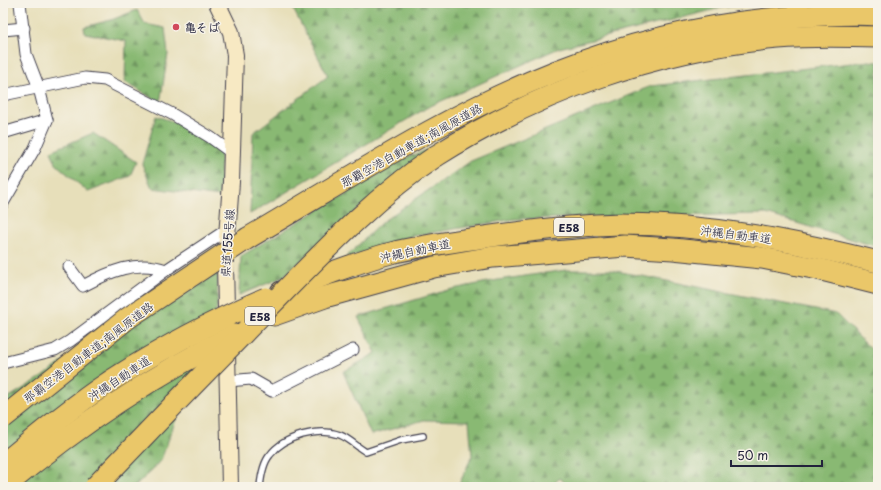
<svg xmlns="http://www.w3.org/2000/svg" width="881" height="490" font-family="'Playpen Sans','Klee One',sans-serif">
	<defs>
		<pattern id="forest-firs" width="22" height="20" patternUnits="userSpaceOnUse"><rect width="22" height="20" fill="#89b973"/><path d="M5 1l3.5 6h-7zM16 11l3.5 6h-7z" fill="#709660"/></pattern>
	</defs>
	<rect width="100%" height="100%" fill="#f7f3e8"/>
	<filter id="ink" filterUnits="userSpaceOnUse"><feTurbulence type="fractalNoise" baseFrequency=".025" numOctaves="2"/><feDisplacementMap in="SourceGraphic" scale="8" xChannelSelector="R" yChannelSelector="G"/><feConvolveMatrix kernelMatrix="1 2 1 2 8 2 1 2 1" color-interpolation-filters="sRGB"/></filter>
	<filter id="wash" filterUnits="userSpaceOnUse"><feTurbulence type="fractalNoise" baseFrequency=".012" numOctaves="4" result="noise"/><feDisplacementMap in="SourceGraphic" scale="16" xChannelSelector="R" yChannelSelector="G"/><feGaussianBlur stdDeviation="0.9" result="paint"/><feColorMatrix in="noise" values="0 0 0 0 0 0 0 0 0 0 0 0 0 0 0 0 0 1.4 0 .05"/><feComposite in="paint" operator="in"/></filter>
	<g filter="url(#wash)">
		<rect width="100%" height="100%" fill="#e7dfba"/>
		<g fill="url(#forest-firs)" stroke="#566e57">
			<path d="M 290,3 L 770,3 L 725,7 L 559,48 L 428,107 L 250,214 L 253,133 L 328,76 Z"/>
			<path d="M 137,10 L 145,24 L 165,28 L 168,54 L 160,103 L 125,82 L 126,41 L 85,33 L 84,27 L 111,20 Z"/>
			<path d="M 869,61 L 878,62 L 878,247 L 766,214 L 514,219 L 412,236 L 344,259 L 382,222 L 471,161 L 651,86 Z"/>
			<path d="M 156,116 L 178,123 L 221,153 L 220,197 L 152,188 L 142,164 Z"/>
			<path d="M 93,133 L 136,162 L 130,176 L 88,192 L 56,164 L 51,151 Z"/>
			<path d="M 438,146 L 358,209 L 283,277 L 239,295 L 241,256 L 406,158 Z"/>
			<path d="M 201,260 L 218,274 L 217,308 L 161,460 L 135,487 L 3,487 L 3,401 L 45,375 Z"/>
			<path d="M 566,270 L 611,270 L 836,314 L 878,356 L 878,487 L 571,487 L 559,478 L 552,487 L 458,487 L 472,456 L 469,421 L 424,420 L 371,435 L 343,372 L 376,353 L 358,317 L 448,290 L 498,280 Z"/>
		</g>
	</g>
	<g filter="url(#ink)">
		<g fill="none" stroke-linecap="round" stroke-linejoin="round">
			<defs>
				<path id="service" d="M 260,487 C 261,477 263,463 270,455 C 284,436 319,427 340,435 C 350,439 357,447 366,452 L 401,440 L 423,436"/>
				<g id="minor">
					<path d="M 3,30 L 24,28"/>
					<path d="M 3,95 L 85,78 L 105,80 L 172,114 L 210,137 L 232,153"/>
					<path d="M 3,133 L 47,120"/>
					<path d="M 3,203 L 35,148 L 47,120 L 39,88 L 26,54 L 20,3"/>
					<path d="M 69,267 L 83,286 C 109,272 137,259 166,270"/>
					<path d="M 3,363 L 55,350 L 70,341 L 166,270 L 228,229"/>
					<path d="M 228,381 L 251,379 L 272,391 L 353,350"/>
				</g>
				<path id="secondary" d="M 217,3 L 231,32 L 235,55 L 231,182 L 225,264 L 230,487"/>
				<g id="motorway">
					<path d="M 436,156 C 539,91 657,49 778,38 C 812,35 845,36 878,37"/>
					<path d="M 248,238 C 347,180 447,114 554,72 C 633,41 719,21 803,16 C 828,15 853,13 878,15"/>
					<path d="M 281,292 C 317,278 353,263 391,253 C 419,246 449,242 478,238 C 526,231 573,225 621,224 C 709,224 794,241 878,262"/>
					<path d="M 274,315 L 325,297 L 434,267 L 493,257 L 625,246 L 673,249 L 762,258 L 818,269 L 878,284"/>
				</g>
			</defs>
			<use href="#service" stroke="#403e4e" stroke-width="8"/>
			<use href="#minor" stroke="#403e4e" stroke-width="13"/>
			<use href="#secondary" stroke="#403e4e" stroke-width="18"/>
			<use href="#motorway" stroke="#403e4e" stroke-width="23"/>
			<use href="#service" stroke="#fff" stroke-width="5.5"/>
			<use href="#minor" stroke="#fff" stroke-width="11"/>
			<use href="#secondary" stroke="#f7e9c3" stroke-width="16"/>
			<use href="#motorway" stroke="#eac769" stroke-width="21"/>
			<defs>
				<g id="motorway-bridge">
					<path d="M 3,418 L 128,318 L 248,238"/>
					<path d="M 3,464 C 38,435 74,405 112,380 C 160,349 213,321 266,298"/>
					<path d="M 4,487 C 75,428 151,376 234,335"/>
					<path d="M 95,487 C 154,425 214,363 274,302 C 325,250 375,197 436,156"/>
				</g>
			</defs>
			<use href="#motorway-bridge" stroke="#403e4e" stroke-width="23" stroke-linecap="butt"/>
			<use href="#motorway-bridge" stroke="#eac769" stroke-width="21"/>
		</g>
	</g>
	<circle fill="#d1495b" stroke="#f7f3e8" stroke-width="1.5" cx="176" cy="27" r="4"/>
	<g text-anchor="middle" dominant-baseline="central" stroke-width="3" stroke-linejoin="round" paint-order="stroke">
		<g fill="#f7f3e8" stroke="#62616f" stroke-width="1">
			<rect x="554" y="218" width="30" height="18" rx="3"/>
			<rect x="245" y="307" width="30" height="18" rx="3"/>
		</g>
		<g font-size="11" font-weight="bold" fill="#22223b">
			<text x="569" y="227">E58</text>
			<text x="260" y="316">E58</text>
		</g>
		<g font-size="12" font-weight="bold" fill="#22223b" stroke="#f7f3e8" text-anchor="start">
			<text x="184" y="27">亀そば</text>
		</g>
		<g font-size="12" fill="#22223b" stroke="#f7f3e8">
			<text transform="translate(411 145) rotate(-29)">那覇空港自動車道;南風原道路</text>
			<text transform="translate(736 234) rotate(7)">沖縄自動車道</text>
			<text transform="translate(227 243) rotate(-86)">県道155号線</text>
			<text transform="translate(415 250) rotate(-12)">沖縄自動車道</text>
			<text transform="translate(88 352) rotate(-37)">那覇空港自動車道;南風原道路</text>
			<text transform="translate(119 378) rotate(-33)">沖縄自動車道</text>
		</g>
	</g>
	<rect width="881" height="490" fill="none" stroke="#f7f3e8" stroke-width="16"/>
	<path d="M731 460v6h91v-6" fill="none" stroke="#22223b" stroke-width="2"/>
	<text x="737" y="460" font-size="12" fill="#22223b" stroke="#f7f3e8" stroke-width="3" paint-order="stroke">50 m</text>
</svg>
